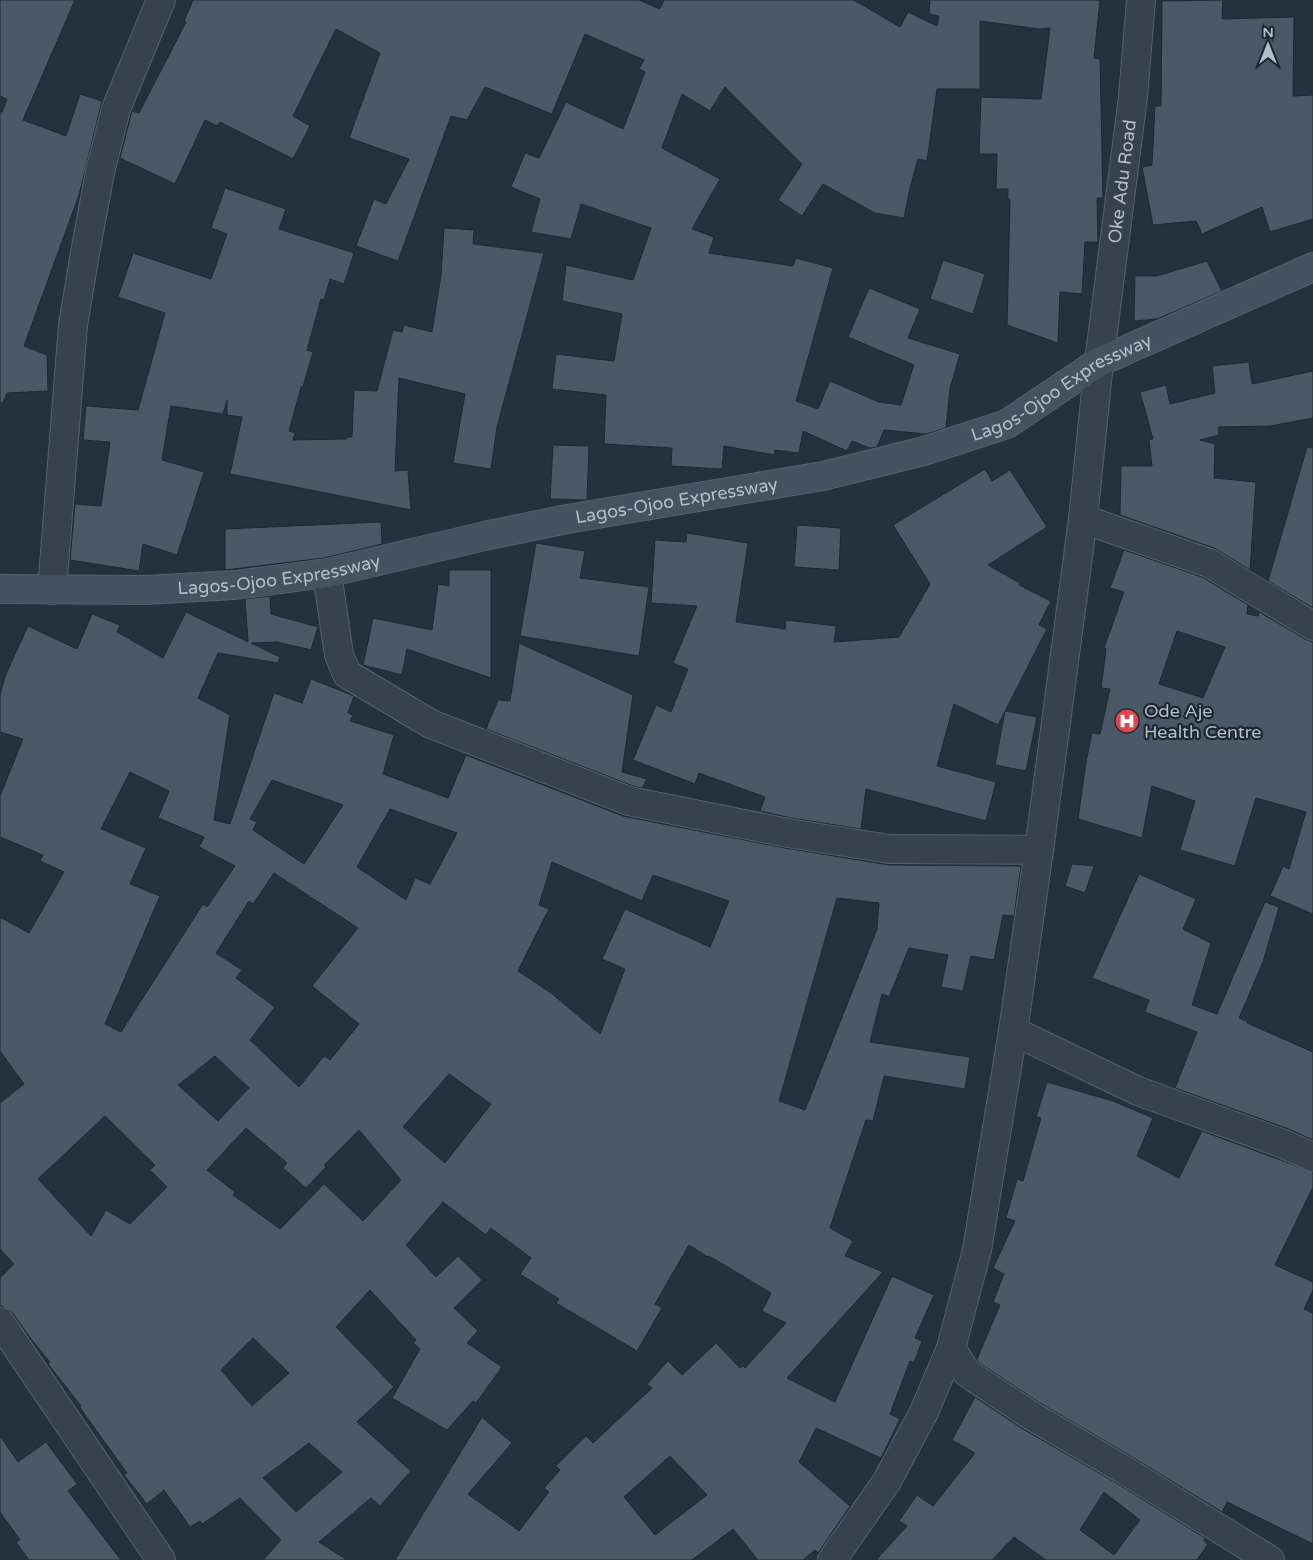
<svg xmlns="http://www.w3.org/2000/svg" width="1313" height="1560" font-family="'Varela Round',sans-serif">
	<rect width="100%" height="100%" fill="#24313e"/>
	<g fill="#4a5867" stroke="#1f2935" fill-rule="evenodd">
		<path d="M 0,0 L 75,0 L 23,120 L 66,136 L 80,94 L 102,101 L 79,195 L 24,346 L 47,355 L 48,391 L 7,393 L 3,403 L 0,403 L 0,112 L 2,112 L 7,99 L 0,96 Z"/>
		<path d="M 193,0 L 639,0 L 660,9 L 664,0 L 854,0 L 900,27 L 908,12 L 937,26 L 939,16 L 929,14 L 930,0 L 1100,0 L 1094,58 L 1100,59 L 1103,198 L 1097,198 L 1098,242 L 1085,242 L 1082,294 L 1060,292 L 1058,343 L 1007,325 L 1010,200 L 1008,199 L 1008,189 L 996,189 L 997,154 L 979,154 L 981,97 L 1041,99 L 1050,28 L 1039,29 L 980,21 L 980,89 L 937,89 L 927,161 L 918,159 L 910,188 L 904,218 L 875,213 L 823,184 L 802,216 L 778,200 L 802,164 L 725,87 L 710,111 L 682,94 L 662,148 L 720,179 L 692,229 L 714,237 L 709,253 L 793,266 L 796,258 L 833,268 L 796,401 L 818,409 L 830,381 L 879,402 L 901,405 L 914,365 L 848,337 L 869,288 L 920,309 L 908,338 L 960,354 L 950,388 L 946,428 L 926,434 L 884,430 L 877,447 L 870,448 L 852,441 L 847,451 L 803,431 L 799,453 L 775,450 L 774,455 L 724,446 L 722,469 L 671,466 L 672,448 L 604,444 L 606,395 L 552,389 L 556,354 L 614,361 L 622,314 L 562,301 L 566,265 L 633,280 L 651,228 L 581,204 L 571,239 L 531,232 L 540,199 L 511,187 L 525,153 L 539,158 L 566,102 L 623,129 L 645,72 L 639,69 L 644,60 L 585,34 L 552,114 L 485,87 L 467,120 L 451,116 L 398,261 L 356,246 L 374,199 L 386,204 L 409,159 L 349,138 L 380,53 L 336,29 L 293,116 L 310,126 L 293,159 L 220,122 L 217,126 L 205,120 L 175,184 L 120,158 L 132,111 L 139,113 L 186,22 L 184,21 Z"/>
		<path d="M 1223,0 L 1222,19 L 1294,17 L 1293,96 L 1313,95 L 1313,219 L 1270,232 L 1262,207 L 1202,234 L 1196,221 L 1153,225 L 1142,167 L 1152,165 L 1155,106 L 1161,106 L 1162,1 Z"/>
		<path d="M 225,188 L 286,209 L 279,229 L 354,253 L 344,284 L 330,279 L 324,300 L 321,299 L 307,350 L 313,352 L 303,387 L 301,387 L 289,431 L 295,433 L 293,440 L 346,439 L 346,437 L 352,437 L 354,390 L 377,391 L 393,330 L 402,332 L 404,325 L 432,332 L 441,275 L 444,228 L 474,230 L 473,244 L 544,253 L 497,427 L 491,469 L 453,463 L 465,394 L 399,378 L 395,471 L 408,470 L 411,510 L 230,474 L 242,417 L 227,415 L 227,400 L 223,414 L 171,406 L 162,460 L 204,472 L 177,555 L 143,544 L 139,571 L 70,560 L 75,504 L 101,506 L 110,442 L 83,440 L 86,406 L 138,410 L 165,313 L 118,297 L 133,253 L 211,279 L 227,234 L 211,228 Z"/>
		<path d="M 943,260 L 985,274 L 973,314 L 930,299 Z"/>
		<path d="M 1207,261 L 1222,291 L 1157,319 L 1134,321 L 1135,276 L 1157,276 Z"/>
		<path d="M 1249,362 L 1252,384 L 1313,371 L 1313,418 L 1270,426 L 1218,427 L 1219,435 L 1200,440 L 1215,444 L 1214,478 L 1256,482 L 1250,570 L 1214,548 L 1120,515 L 1121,466 L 1152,466 L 1149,440 L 1153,439 L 1140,392 L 1166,385 L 1170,404 L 1215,393 L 1212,366 Z"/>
		<path d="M 553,445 L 589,446 L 587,500 L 550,499 Z"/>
		<path d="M 1307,447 L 1313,448 L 1313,608 L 1268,581 Z"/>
		<path d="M 985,469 L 992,481 L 1010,470 L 1047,527 L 988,565 L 1020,583 L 1019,585 L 1051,601 L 1039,625 L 1047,629 L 998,725 L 954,704 L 937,766 L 996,782 L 986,821 L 866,789 L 861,829 L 791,818 L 760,811 L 765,797 L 699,773 L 695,784 L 633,760 L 656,705 L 671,712 L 688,669 L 673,663 L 697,606 L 651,603 L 655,540 L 686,542 L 687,533 L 748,543 L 736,622 L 785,629 L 786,620 L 836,626 L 834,642 L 899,637 L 930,584 L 893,525 Z"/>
		<path d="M 381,522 L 382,544 L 324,558 L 225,570 L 225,529 Z"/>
		<path d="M 797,525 L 841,528 L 839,570 L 794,567 Z"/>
		<path d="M 536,543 L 585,551 L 580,578 L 649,587 L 639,656 L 520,636 Z"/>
		<path d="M 1124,550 L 1202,577 L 1248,605 L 1247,614 L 1258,616 L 1259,612 L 1305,639 L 1313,642 L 1313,914 L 1270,896 L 1283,866 L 1289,869 L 1306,812 L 1256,798 L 1235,866 L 1180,850 L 1195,801 L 1152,786 L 1142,838 L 1078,819 L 1086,762 L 1092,733 L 1100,734 L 1110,689 L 1101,688 L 1106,649 L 1104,648 L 1124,592 L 1110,588 ZM 1177,631 L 1225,647 L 1203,698 L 1159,684 Z"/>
		<path d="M 449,570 L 491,570 L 491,678 L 407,649 L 402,675 L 363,665 L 373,618 L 432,630 L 438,584 L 449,586 Z"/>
		<path d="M 270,596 L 271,614 L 318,627 L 311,650 L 277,642 L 251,643 L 280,657 L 278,663 L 218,653 L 198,698 L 230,715 L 214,820 L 230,824 L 274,693 L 302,703 L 311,679 L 354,696 L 348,713 L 353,715 L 350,721 L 394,735 L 383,774 L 448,798 L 466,755 L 623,816 L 785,848 L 889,865 L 1021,866 L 1014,916 L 1003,915 L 994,960 L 971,956 L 963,991 L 941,987 L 948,955 L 909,948 L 889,997 L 882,994 L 870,1042 L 970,1057 L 965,1089 L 884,1076 L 873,1121 L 866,1120 L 830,1228 L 853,1241 L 845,1256 L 883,1272 L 787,1378 L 835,1402 L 892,1276 L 934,1295 L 915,1338 L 922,1341 L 914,1363 L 910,1361 L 890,1414 L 900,1419 L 881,1458 L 816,1428 L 799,1462 L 850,1506 L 818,1553 L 815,1550 L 803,1560 L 758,1560 L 733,1529 L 692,1560 L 395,1560 L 482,1417 L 512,1443 L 468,1494 L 519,1531 L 549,1492 L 544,1488 L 560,1470 L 556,1466 L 586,1436 L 593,1443 L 652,1388 L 647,1384 L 668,1361 L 682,1375 L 716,1343 L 740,1368 L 743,1366 L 745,1368 L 786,1323 L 762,1311 L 771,1293 L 709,1256 L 708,1257 L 689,1245 L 655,1304 L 662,1308 L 637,1351 L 556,1303 L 559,1299 L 520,1274 L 531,1258 L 491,1228 L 486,1235 L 443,1202 L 406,1245 L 436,1277 L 458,1256 L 482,1280 L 454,1308 L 478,1331 L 467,1343 L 502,1367 L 476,1403 L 473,1401 L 447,1430 L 392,1398 L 420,1349 L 413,1343 L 416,1340 L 370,1290 L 336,1327 L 394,1387 L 357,1422 L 411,1471 L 380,1506 L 371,1498 L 319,1542 L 347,1560 L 263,1560 L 281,1540 L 240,1498 L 202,1524 L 200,1521 L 190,1527 L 164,1490 L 147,1504 L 124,1475 L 127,1473 L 80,1408 L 81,1406 L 48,1364 L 50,1362 L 31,1339 L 13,1313 L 0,1305 L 0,1278 L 14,1264 L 0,1249 L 0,1103 L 24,1084 L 0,1051 L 0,917 L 29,933 L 64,872 L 40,861 L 43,855 L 0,837 L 0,796 L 23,739 L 0,732 L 0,694 L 6,674 L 28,626 L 77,649 L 92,614 L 120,625 L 117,632 L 163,658 L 186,612 L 248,642 L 245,599 ZM 130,772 L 169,791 L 158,818 L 204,837 L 199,847 L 235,866 L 207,907 L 203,904 L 121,1032 L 105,1024 L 160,896 L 130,884 L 146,848 L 101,829 ZM 272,780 L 343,805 L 304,864 L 253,830 L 257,822 L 250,819 ZM 390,809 L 457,833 L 430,884 L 415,878 L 406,900 L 357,867 ZM 552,862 L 642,901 L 653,875 L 729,901 L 710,947 L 625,909 L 602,959 L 625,969 L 600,1034 L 551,993 L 518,971 L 549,909 L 539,905 ZM 274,873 L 358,928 L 312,986 L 359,1024 L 330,1060 L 324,1056 L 299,1087 L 250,1040 L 275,1007 L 236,978 L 242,970 L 216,953 L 249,901 L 253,904 ZM 837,898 L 879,903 L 877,929 L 805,1110 L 779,1101 ZM 215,1056 L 249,1088 L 218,1121 L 178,1085 ZM 449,1074 L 491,1104 L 445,1163 L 403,1127 ZM 105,1116 L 155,1165 L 150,1170 L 167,1187 L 130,1224 L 106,1210 L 91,1236 L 38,1179 ZM 246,1128 L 287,1163 L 283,1168 L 306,1188 L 326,1167 L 324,1165 L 359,1130 L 401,1180 L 363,1221 L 324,1184 L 280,1229 L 233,1195 L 235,1192 L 207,1170 ZM 253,1338 L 289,1373 L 252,1406 L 221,1370 ZM 309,1443 L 342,1472 L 296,1512 L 263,1478 ZM 670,1456 L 707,1495 L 655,1535 L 624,1497 Z"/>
		<path d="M 519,643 L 633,695 L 622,772 L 647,779 L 642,788 L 633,786 L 486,729 L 498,700 L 510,701 Z"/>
		<path d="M 1005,711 L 1037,717 L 1026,771 L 995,765 Z"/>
		<path d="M 1072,864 L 1094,866 L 1085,893 L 1065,886 Z"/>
		<path d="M 1139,874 L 1196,899 L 1183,929 L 1211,943 L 1192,1005 L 1217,1014 L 1265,902 L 1279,907 L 1263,962 L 1239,1018 L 1248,1022 L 1247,1023 L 1313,1052 L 1313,1140 L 1286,1128 L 1175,1088 L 1197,1032 L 1145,1012 L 1149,1000 L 1092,978 Z"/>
		<path d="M 1047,1082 L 1113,1101 L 1153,1118 L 1137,1156 L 1179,1178 L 1202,1131 L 1313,1172 L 1313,1187 L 1275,1265 L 1313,1282 L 1313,1290 L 1304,1309 L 1313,1313 L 1313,1544 L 1227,1502 L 1222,1512 L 1129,1455 L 1040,1403 L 978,1362 L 977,1359 L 1000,1305 L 993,1302 L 1004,1274 L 993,1268 L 1015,1221 L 1006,1218 L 1017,1179 L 1023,1181 L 1041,1118 L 1036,1117 Z"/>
		<path d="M 975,1397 L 1023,1429 L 1113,1481 L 1205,1538 L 1204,1541 L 1208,1544 L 1197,1560 L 1046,1560 L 1014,1537 L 992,1560 L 876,1560 L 907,1526 L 899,1521 L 917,1495 L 933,1506 L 975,1453 L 952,1440 ZM 1104,1492 L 1140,1520 L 1114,1555 L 1080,1530 Z"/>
		<path d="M 0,1436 L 18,1462 L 46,1442 L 77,1484 L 68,1491 L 121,1560 L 29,1560 L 16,1542 L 20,1540 L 0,1512 Z"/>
	</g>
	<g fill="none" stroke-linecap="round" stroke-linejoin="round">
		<defs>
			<g id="minor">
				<path d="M 1083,519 L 1209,563 L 1313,626"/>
				<path d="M 327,573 L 339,655 L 347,674 L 431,724 L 629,801 L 788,833 L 889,849 L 1039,850"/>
				<path d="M 52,590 L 73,325 L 85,253 L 100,172 L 116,109 L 161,0"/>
				<path d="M 1013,1031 L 1138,1091 L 1281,1143 L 1313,1157"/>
				<path d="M 951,1348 L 967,1373 L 1032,1416 L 1121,1468 L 1270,1560"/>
				<path d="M 832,1560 L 887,1481 L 924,1412 L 951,1348 L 977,1250 L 1013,1031 L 1039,850 L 1083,519 L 1099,362"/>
			</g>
			<g id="tertiary">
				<path id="s1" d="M 1099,362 L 1133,97 L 1141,0"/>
				<path d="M 0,1322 L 161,1560"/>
			</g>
			<g id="secondary">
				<path id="s2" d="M 0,589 L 146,590 L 235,585 L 327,573 L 489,535 L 567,519 L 823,476 L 924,451 L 1007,424 L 1099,362 L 1313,267"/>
			</g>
		</defs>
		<use href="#minor" stroke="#56606c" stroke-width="30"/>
		<use href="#tertiary" stroke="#56606c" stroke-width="30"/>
		<use href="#secondary" stroke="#56606c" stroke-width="30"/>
		<use href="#minor" stroke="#38424e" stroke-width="28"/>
		<use href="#tertiary" stroke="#38424e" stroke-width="28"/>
		<use href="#secondary" stroke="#465261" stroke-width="28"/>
	</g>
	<defs>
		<symbol id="hospital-disc" viewBox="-11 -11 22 22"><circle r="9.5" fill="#e0444e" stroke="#1d2733"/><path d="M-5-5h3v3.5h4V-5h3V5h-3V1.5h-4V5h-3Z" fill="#fff"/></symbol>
	</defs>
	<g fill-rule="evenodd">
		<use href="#hospital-disc" x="1113" y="707" width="28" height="28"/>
	</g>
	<g text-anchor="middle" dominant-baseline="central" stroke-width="4.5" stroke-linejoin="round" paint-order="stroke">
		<g font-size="18" fill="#b4bdc9" stroke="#1d2733">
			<text stroke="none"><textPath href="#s1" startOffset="182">Oke Adu Road</textPath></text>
			<text stroke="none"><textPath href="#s2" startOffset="1090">Lagos-Ojoo Expressway</textPath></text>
			<text stroke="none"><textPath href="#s2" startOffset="685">Lagos-Ojoo Expressway</textPath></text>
			<text stroke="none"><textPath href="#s2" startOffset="280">Lagos-Ojoo Expressway</textPath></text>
		</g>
		<g font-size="18" fill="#b4bdc9" stroke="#1d2733" text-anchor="start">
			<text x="1144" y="711">Ode Aje<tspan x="1144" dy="21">Health Centre</tspan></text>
		</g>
	</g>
	<g transform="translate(1268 45)" stroke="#1d2733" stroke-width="4" paint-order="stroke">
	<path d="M0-4L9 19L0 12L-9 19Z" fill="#b4bdc9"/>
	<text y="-8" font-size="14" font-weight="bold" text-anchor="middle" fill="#b4bdc9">N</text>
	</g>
</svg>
